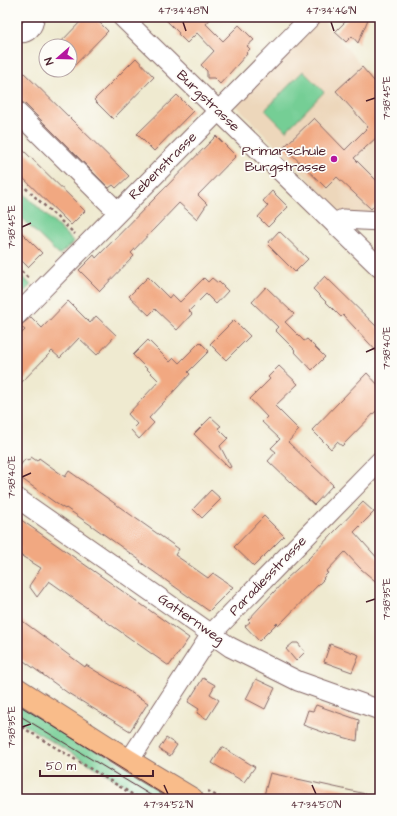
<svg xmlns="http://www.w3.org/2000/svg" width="397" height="816" font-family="'Architects Daughter',sans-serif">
	<rect width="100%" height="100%" fill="#fdfcf7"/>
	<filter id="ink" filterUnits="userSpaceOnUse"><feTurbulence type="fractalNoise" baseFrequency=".025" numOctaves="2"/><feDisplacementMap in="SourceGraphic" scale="8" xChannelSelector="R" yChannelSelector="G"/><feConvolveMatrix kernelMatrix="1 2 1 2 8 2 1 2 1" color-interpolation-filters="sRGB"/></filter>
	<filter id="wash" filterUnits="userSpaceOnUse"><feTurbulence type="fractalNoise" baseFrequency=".012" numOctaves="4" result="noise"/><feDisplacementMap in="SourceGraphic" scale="16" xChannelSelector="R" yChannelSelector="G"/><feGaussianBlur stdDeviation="0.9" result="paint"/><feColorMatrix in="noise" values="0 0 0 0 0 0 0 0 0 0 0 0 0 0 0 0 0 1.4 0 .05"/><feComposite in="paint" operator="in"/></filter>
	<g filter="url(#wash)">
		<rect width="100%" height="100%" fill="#efead0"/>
		<path fill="#edd7bb" d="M 320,17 L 380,87 L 380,216 L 343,215 L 234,103 Z"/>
		<g fill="#74ce95" stroke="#5f7660">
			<path d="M 303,71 L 324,92 L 286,131 L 265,110 Z"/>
			<path d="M 17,187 L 74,242 L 59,255 L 17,214 Z"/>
			<path d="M 17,271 L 31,285 L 18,298 L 17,296 Z"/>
			<path d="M 17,699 L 179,799 L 148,799 L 18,721 L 17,720 Z"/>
		</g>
		<g id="blocks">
			<g fill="#f1a881">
				<path d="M 85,17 L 94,17 L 108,31 L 70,70 L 70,46 L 57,46 Z"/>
				<path d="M 163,17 L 212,17 L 206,24 L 223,41 L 239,25 L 254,40 L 247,46 L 250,49 L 246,53 L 247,54 L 220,84 L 214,78 L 207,78 L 207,71 L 201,65 L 214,51 L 197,33 L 187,43 L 178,34 L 179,33 Z"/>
				<path d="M 350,17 L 369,17 L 358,43 L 352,36 L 346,42 L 335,32 Z"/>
				<path d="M 136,58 L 154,77 L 113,119 L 94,100 Z"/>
				<path d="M 17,66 L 129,176 L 116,188 L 113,185 L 109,188 L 25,104 L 17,99 Z"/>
				<path d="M 362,67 L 374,81 L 380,76 L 380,140 L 377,137 L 354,158 L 380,184 L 380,200 L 371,209 L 337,177 L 326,188 L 284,147 L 314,118 L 345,150 L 368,127 L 336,91 Z"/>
				<path d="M 177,95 L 193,111 L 154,151 L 137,134 Z"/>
				<path d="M 216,136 L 236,156 L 198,195 L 207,204 L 197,219 L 179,203 L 131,253 L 134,256 L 100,291 L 79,270 L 94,255 L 96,258 Z"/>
				<path d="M 17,144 L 85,211 L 71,225 L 17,172 Z"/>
				<path d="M 272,191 L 288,207 L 268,227 L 258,217 L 268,206 L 263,201 Z"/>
				<path d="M 17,228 L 42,253 L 28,267 L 17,256 Z"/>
				<path d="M 279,231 L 308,259 L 295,272 L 267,244 Z"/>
				<path d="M 325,276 L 380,330 L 380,355 L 343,315 L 341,317 L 313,289 Z"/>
				<path d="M 148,277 L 169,298 L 172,294 L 180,302 L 204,278 L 208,282 L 212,278 L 218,283 L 219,282 L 228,291 L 216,304 L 206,294 L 189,311 L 192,314 L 177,330 L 155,309 L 149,315 L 129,296 Z"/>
				<path d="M 266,287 L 294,314 L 285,322 L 304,341 L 307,339 L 325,357 L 312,370 L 294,351 L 295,350 L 275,330 L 278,327 L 252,302 Z"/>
				<path d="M 68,301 L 90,323 L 96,316 L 116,335 L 97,355 L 79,338 L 60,358 L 52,351 L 17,387 L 17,338 L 25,330 L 20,326 L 31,317 L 42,328 Z"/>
				<path d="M 234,320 L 250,336 L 226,360 L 210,344 Z"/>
				<path d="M 148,340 L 170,362 L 174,358 L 179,363 L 200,342 L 209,351 L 188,372 L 190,374 L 149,418 L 154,423 L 139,439 L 131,430 L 137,424 L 128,414 L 159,381 L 133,355 Z"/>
				<path d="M 279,366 L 298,384 L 275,406 L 299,430 L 288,442 L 333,485 L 314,505 L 268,461 L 276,452 L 271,448 L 280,439 L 262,422 L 267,417 L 250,399 L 270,379 L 268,377 Z"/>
				<path d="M 367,373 L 380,387 L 380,407 L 342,446 L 337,442 L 331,449 L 312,430 Z"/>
				<path d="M 211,417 L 221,426 L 218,428 L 228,438 L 220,446 L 231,467 L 229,468 L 194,434 Z"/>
				<path d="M 31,457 L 37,461 L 39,458 L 65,477 L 69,471 L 179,549 L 175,555 L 191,566 L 208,578 L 213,573 L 233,587 L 209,611 L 140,562 L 141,561 L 95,528 L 66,508 L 65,509 L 57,504 L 18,476 L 20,472 L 17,470 L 25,459 L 28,461 Z"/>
				<path d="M 211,490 L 221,499 L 202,518 L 193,509 Z"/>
				<path d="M 363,502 L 374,512 L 354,532 L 380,561 L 380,585 L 361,569 L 345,552 L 326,572 L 328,573 L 323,578 L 324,579 L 279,625 L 277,623 L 259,641 L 245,626 L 250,622 L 248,620 L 286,579 L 308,559 Z"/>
				<path d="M 264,516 L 284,536 L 254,566 L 234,547 Z"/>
				<path d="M 17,517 L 189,638 L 169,666 L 49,581 L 37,597 L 29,586 L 41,568 L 17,553 Z"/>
				<path d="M 17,617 L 85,667 L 86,665 L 148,703 L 130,731 L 68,693 L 17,656 Z"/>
				<path d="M 293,643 L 298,643 L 305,652 L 296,661 L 286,649 Z"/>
				<path d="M 330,644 L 359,655 L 352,672 L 324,662 Z"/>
				<path d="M 203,678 L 215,685 L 210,694 L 219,700 L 207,719 L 197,713 L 199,709 L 188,702 Z"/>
				<path d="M 256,679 L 275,688 L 265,709 L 246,699 Z"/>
				<path d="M 316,705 L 359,720 L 357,741 L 332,734 L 331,735 L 303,725 L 308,710 L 313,711 Z"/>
				<path d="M 166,738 L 177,745 L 170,756 L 159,749 Z"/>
				<path d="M 222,747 L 255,767 L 244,782 L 212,763 Z"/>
				<path d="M 270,773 L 366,794 L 365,799 L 263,799 Z"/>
			</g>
		</g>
	</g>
	<g filter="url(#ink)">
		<use href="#blocks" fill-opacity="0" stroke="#846665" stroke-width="1"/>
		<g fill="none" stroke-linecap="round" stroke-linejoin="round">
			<defs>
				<g id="minor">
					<path d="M 122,17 L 380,268"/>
					<path d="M 17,32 C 27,35 34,27 34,17"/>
					<path d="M 17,112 L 118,212"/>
					<path d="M 334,223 L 343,219 L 380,221"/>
					<path d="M 17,315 L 311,17"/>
					<path d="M 17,498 L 230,647 L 298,681 L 380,710"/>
					<path d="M 129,761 L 212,633 L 380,461"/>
				</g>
				<path id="major" d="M 17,689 L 129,761 L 192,799"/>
			</defs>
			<use href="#minor" stroke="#846665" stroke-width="21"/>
			<use href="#major" stroke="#846665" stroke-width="24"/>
			<g stroke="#846665" stroke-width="2.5" stroke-dasharray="3 3" stroke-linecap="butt">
				<path d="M 17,180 L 75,234"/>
				<path d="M 17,267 L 29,279"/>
				<path d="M 17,724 L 140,799"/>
				<path d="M 208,791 L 222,799"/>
			</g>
			<use href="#minor" stroke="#fff" stroke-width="19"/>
			<use href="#major" stroke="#f9bc8a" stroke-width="22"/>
			<g stroke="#4a1f2b" stroke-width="1">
				<path d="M 17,704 L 171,799"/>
				<path d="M 17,714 L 157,799"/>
			</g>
		</g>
	</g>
	<path fill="none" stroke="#4a1f2b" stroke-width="1.5" d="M 183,22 L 186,31M 331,22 L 334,31M 366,101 L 375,98M 22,227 L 31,223M 366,352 L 375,348M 22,477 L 31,473M 366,602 L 375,599M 22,727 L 31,724M 164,785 L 168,794M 312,785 L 316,794"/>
	<circle fill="#b5179e" stroke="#fdfcf7" stroke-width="1.5" cx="334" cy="159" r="4"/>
	<g text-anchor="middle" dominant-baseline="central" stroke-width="3.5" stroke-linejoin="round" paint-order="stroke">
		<g font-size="14" fill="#4a1f2b" stroke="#fdfcf7">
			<text transform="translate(208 101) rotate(44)">Burgstrasse</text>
			<text transform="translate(163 166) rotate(-45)">Rebenstrasse</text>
			<text transform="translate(268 576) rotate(-46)">Paradiesstrasse</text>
			<text transform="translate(191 619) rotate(35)">Gatternweg</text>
		</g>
		<g font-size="14" fill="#4a1f2b" stroke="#fdfcf7" text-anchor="end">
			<text x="326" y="151">Primarschule<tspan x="326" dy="16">Burgstrasse</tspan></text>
		</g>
	</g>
	<rect width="397" height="816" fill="none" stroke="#fdfcf7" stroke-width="44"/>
	<g transform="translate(58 58) rotate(250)"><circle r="19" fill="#fdfcf7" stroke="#b5a4a5"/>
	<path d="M0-3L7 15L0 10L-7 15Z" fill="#b5179e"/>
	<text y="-6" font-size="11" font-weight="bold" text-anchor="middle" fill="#4a1f2b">N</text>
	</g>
	<path d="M40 770v6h113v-6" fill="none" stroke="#4a1f2b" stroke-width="2"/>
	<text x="46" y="770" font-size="12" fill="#4a1f2b" stroke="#fdfcf7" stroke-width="3" paint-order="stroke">50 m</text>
	<rect x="22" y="22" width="353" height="772" fill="none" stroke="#4a1f2b" stroke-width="1.5"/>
	<g font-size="10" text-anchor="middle" fill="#4a1f2b">
		<text x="183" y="14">47°34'48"N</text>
		<text x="331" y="14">47°34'46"N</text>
		<text transform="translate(386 98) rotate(-90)" y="4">7°38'45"E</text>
		<text transform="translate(11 227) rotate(-90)" y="4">7°38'45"E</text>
		<text transform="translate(386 348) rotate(-90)" y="4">7°38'40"E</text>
		<text transform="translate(11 477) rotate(-90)" y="4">7°38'40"E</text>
		<text transform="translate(386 599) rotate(-90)" y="4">7°38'35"E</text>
		<text transform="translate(11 727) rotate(-90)" y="4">7°38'35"E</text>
		<text x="168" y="808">47°34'52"N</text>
		<text x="316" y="808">47°34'50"N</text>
	</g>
</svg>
